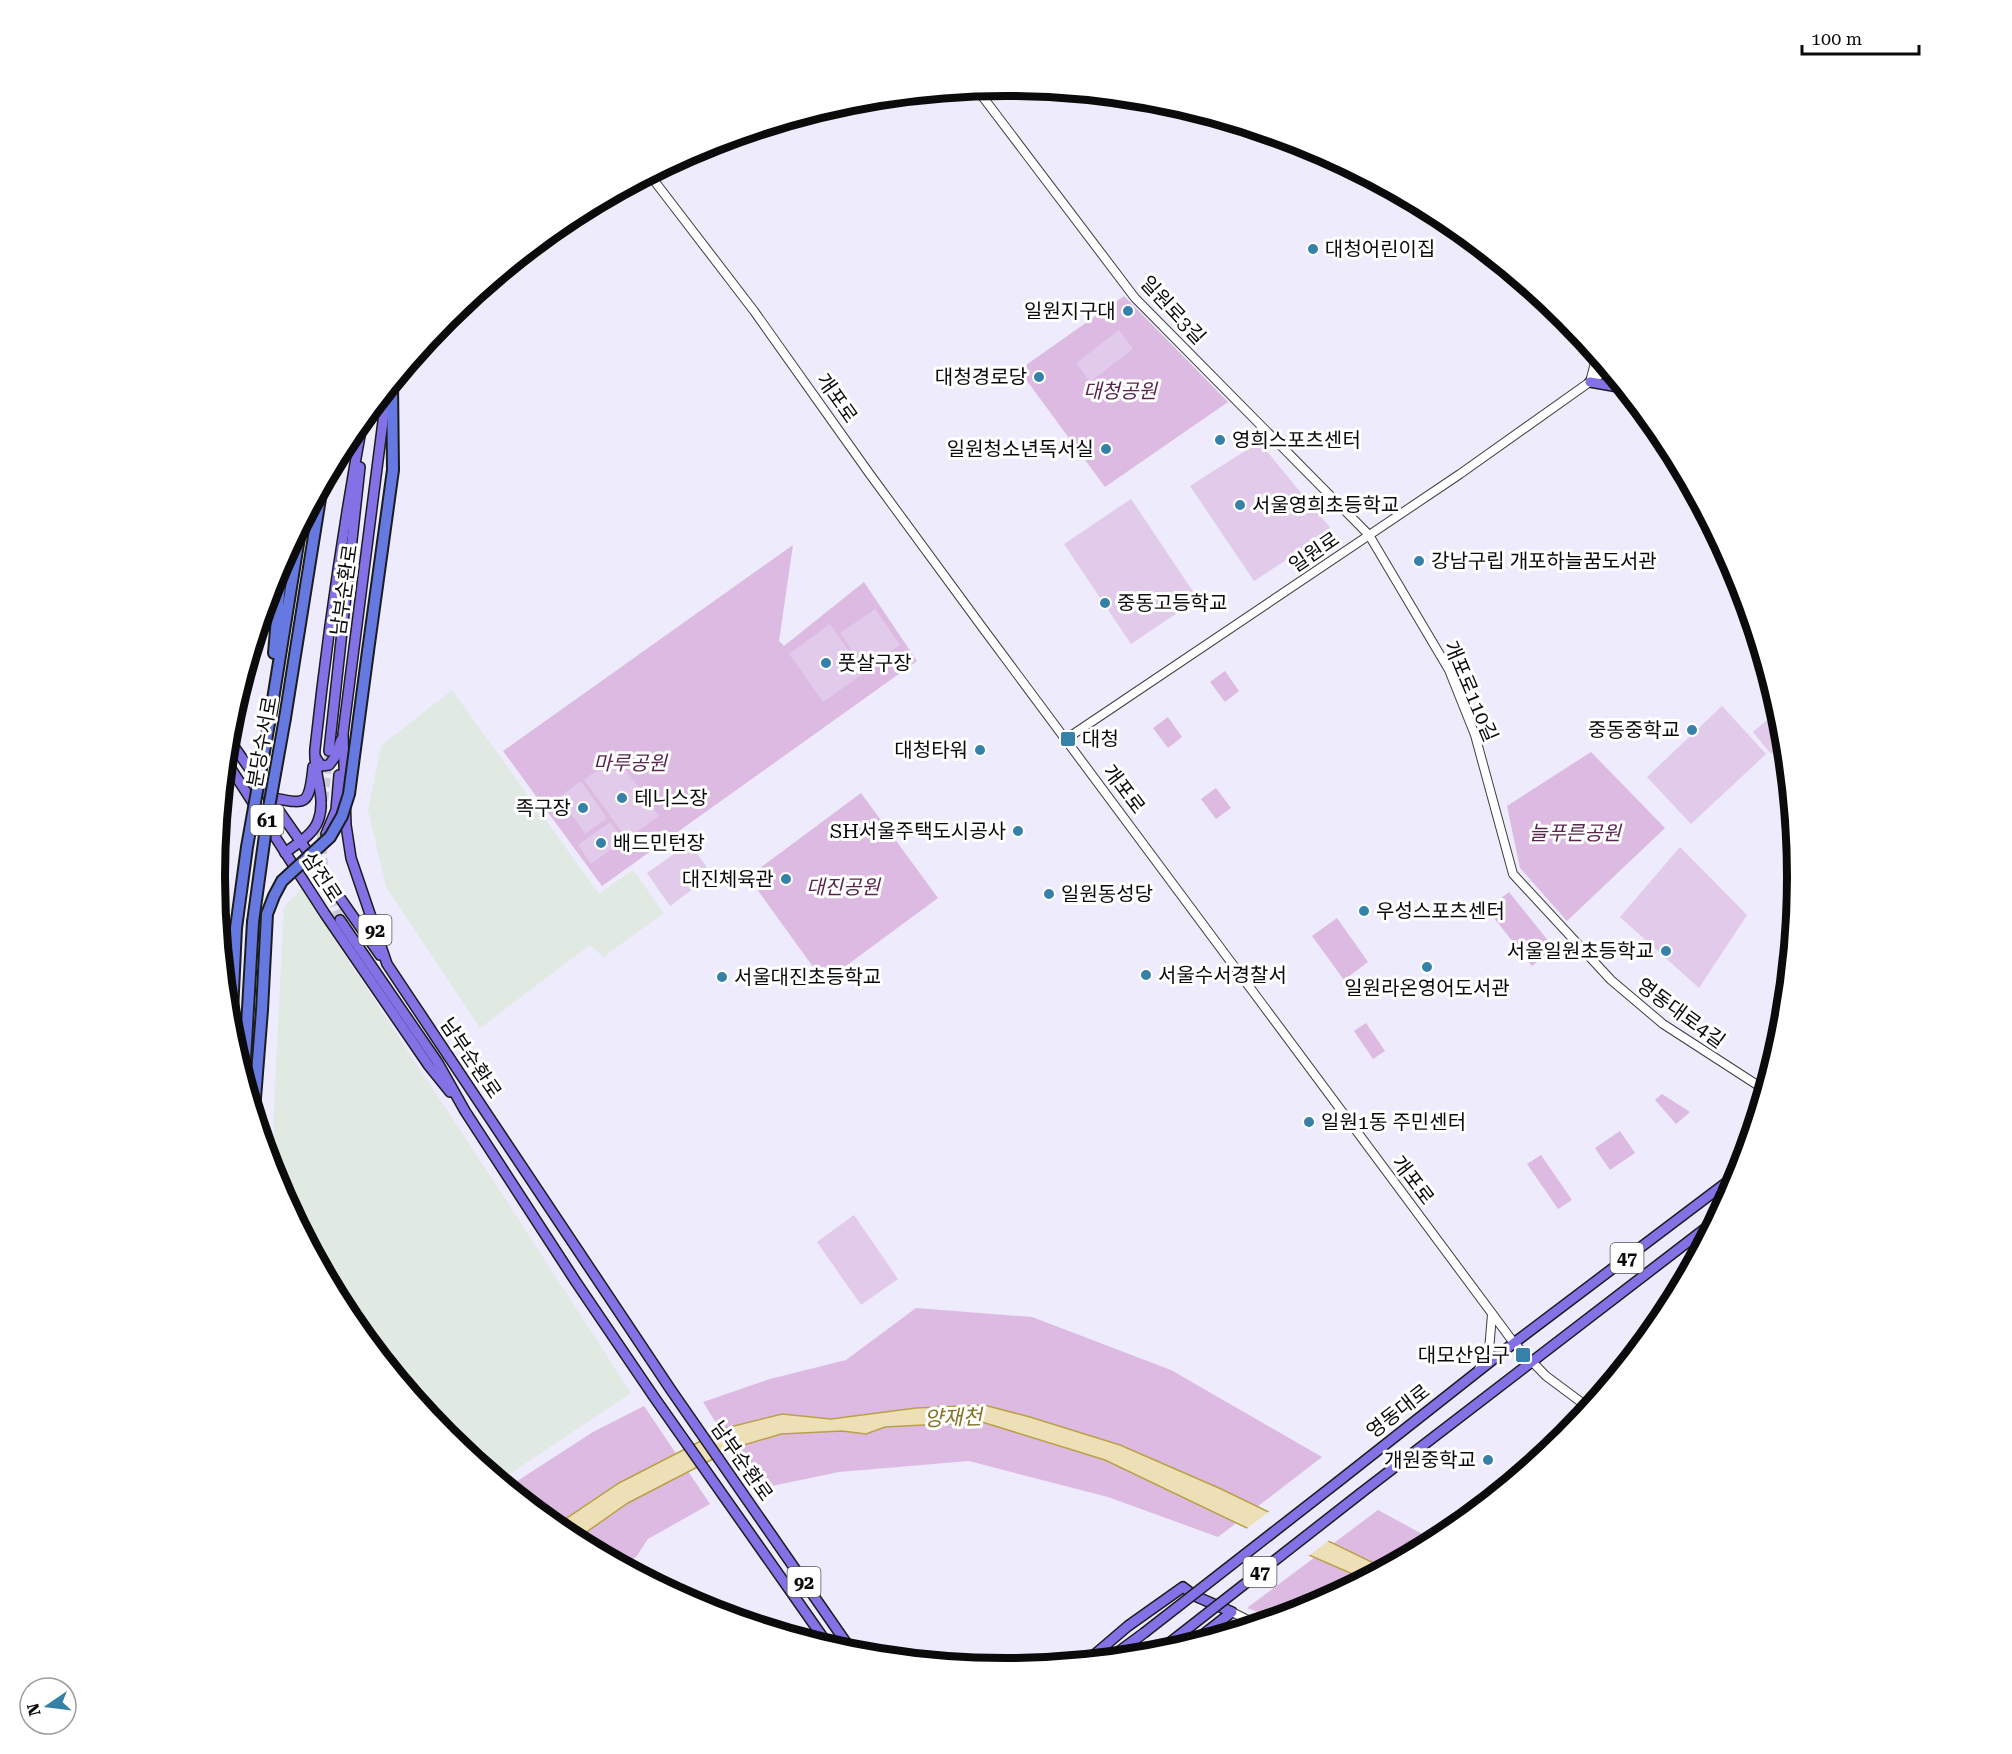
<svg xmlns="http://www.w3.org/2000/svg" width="2012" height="1754" font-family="'Roboto Serif','Noto Sans KR',serif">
	<rect width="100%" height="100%" fill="#eeebfc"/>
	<g fill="#e0e9e2">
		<path d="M 452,690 L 599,894 L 633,870 L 664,913 L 603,957 L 590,945 L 480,1028 L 386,887 L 368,810 L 381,746 Z"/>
		<path d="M 301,889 L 497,1186 L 631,1393 L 500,1480 L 446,1436 L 348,1316 L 275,1180 L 273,1175 L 274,1107 L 284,907 Z"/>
	</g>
	<g fill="#dcbae2">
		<path d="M 1124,296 L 1228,402 L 1105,487 L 1019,370 Z"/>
		<path d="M 793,545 L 779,641 L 784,646 L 864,582 L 917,661 L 602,886 L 503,751 Z"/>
		<path d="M 1225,671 L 1239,691 L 1225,702 L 1210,682 Z"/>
		<path d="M 1168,717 L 1182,737 L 1168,748 L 1153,728 Z"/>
		<path d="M 1591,752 L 1665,828 L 1567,921 L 1520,868 L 1507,806 Z"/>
		<path d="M 1216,788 L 1231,808 L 1216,819 L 1201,799 Z"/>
		<path d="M 861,793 L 938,898 L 824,982 L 748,877 Z"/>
		<path d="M 1509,892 L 1554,948 L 1532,966 L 1487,909 Z"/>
		<path d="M 1337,918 L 1368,962 L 1344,980 L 1312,936 Z"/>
		<path d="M 1366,1023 L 1385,1051 L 1373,1059 L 1354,1031 Z"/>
		<path d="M 1662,1094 L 1690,1112 L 1676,1124 L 1655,1100 Z"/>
		<path d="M 1620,1131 L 1635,1153 L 1610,1170 L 1595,1148 Z"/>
		<path d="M 1541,1155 L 1572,1200 L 1558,1209 L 1527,1164 Z"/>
		<path d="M 916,1308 L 1032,1317 L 1171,1370 L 1322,1457 L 1218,1537 L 1108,1497 L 969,1461 L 839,1472 L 757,1489 L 703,1402 L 770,1379 L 846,1360 Z"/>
		<path d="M 644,1406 L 710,1504 L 648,1539 L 636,1557 L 623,1565 L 566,1535 L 508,1487 L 593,1432 Z"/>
		<path d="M 1378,1510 L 1435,1541 L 1309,1608 L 1275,1618 L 1247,1608 Z"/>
	</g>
	<g fill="#e1caea">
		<path d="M 1119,330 L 1133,349 L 1090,382 L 1076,363 Z"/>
		<path d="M 1259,442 L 1332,530 L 1254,581 L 1190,486 Z"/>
		<path d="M 1131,499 L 1198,599 L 1131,644 L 1064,544 Z"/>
		<path d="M 875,609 L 900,645 L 865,669 L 840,633 Z"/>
		<path d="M 830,624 L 864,673 L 823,702 L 789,654 Z"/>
		<path d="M 1722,706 L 1766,754 L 1691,824 L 1647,777 Z"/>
		<path d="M 1775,713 L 1782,721 L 1784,742 L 1771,754 L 1753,732 Z"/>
		<path d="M 616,756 L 659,816 L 627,839 L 584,780 Z"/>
		<path d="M 581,781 L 607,818 L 585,834 L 559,797 Z"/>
		<path d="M 610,822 L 624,840 L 591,864 L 578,845 Z"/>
		<path d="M 690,843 L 712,875 L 670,906 L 647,873 Z"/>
		<path d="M 1680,847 L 1747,915 L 1699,988 L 1620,917 Z"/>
		<path d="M 854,1215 L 898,1279 L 861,1305 L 817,1242 Z"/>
	</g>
	<path fill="#ede0b6" stroke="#baa147" stroke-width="1.5" d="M 984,1405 L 1030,1417 L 1120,1445 L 1219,1488 L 1384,1568 L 1364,1579 L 1249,1529 L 1105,1460 L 982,1422 L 885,1427 L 866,1434 L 842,1431 L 781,1434 L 734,1448 L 628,1503 L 575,1540 L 555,1526 L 619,1483 L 726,1428 L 782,1414 L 831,1419 L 916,1408 Z"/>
	<path fill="#eeebfc" d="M 1271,1510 L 1331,1539 L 1307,1557 L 1245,1530 Z"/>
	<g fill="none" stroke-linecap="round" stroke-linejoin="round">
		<path stroke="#ccc9d8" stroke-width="9" stroke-dasharray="9 4.5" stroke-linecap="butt" d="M 329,751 L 321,827 L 324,876 L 340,920"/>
		<defs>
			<g id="minor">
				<path d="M 976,88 L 1135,298 L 1369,535 L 1449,670 L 1475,735 L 1513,874 L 1611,980 L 1663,1024 L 1765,1090"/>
				<path d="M 649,174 L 754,311 L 869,473 L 982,627 L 1514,1343 L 1546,1376 L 1589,1408"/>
				<path d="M 1590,382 L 1597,355"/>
				<path d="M 1066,739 L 1460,474 L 1608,369"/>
				<path d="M 1479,1369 L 1489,1351 L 1492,1314"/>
				<path d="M 1232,1612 L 1256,1624"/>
			</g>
			<g id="major">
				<path d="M 1590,382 L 1624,388"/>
				<path d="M 387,390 L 343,734 L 346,825 L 351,858 L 387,964 L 671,1390 L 854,1654"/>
				<path d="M 228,738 L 380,955"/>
				<path d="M 329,751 L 360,467"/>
				<path d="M 316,758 L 321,766 L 329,765 L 335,757 L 341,740"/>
				<path d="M 226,761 L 325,914 L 429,1066 L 450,1092"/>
				<path d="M 268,797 C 306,804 309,808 313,767"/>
				<path d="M 326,834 L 336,810 L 339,775"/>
				<path d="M 285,853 C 296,844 313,835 318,821 C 327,798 313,773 315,749 C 327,638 343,528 363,419"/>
				<path d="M 340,920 L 438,1063 L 465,1111 L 576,1282 L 654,1397 L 829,1646"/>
				<path d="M 1339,1481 L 1514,1343 L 1739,1173"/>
				<path d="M 1361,1493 L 1715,1221"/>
				<path d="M 1110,1658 L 1144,1633"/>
				<path d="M 1087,1661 L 1128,1626 L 1183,1587 L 1195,1596 L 1232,1612 L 1191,1644"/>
			</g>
			<g id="highway">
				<path d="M 368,651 L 393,470 L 392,384"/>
				<path d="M 274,653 L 282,561"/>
				<path d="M 270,718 L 301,525"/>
				<path d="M 285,718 L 322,486"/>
				<path d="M 231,1034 L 236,928"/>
				<path d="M 244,1078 L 253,922"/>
			</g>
		</defs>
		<use href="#minor" stroke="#3e3e3e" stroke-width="10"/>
		<use href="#major" stroke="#1c1c1c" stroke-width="12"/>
		<use href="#highway" stroke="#1c1c1c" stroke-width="14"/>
		<use href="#minor" stroke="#fff" stroke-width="8"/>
		<use href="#major" stroke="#8272e6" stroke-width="9"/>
		<use href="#highway" stroke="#6579e0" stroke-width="10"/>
		<defs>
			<g id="major-bridge">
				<path d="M 1144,1633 L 1339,1481"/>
				<path d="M 1159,1651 L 1361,1493"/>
			</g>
			<g id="highway-bridge">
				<path d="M 253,922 L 268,813 L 285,718"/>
				<path d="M 236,928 L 247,847 L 270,718"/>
				<path d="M 254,1111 L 262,1010 L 267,914 L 274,896 L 282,881 L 330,837 L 342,816 L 349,794 L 368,651"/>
			</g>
		</defs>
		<use href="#major-bridge" stroke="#1c1c1c" stroke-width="12" stroke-linecap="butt"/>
		<use href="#highway-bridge" stroke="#1c1c1c" stroke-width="14" stroke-linecap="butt"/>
		<use href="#major-bridge" stroke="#8272e6" stroke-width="9"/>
		<use href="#highway-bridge" stroke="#6579e0" stroke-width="10"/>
	</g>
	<g fill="#3681a7" stroke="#fff" stroke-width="2">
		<circle cx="1313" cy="249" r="6"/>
		<circle cx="1128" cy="311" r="6"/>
		<circle cx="1039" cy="377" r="6"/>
		<circle cx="1220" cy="440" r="6"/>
		<circle cx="1106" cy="449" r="6"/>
		<circle cx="1240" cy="505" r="6"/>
		<circle cx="1419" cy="561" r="6"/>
		<circle cx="1105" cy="603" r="6"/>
		<circle cx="826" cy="663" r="6"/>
		<circle cx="1692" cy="730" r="6"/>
		<rect x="1060" y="731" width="16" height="16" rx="3"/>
		<circle cx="980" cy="750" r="6"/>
		<circle cx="622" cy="798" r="6"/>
		<circle cx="583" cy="808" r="6"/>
		<circle cx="1018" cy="831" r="6"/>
		<circle cx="601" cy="843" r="6"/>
		<circle cx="786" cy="879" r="6"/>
		<circle cx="1049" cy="894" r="6"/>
		<circle cx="1364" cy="911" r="6"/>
		<circle cx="1666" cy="951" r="6"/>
		<circle cx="1427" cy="967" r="6"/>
		<circle cx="1146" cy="975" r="6"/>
		<circle cx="722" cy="977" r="6"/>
		<circle cx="1309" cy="1122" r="6"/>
		<rect x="1515" y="1347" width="16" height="16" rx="3"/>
		<circle cx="1488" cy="1460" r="6"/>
	</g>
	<g text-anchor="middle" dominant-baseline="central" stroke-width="6" stroke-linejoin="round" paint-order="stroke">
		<g fill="#fff" stroke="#545454" stroke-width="1.5">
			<rect x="250.5" y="805" width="33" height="30" rx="4.5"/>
			<rect x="358.5" y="915" width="33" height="30" rx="4.5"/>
			<rect x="1610.5" y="1243" width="33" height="30" rx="4.5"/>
			<rect x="1243.5" y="1557" width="33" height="30" rx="4.5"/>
			<rect x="787.5" y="1567" width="33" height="30" rx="4.5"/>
		</g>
		<g font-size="18" font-weight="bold" fill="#0b0b0b">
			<text x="267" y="820">61</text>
			<text x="375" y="930">92</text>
			<text x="1627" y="1258">47</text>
			<text x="1260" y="1572">47</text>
			<text x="804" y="1582">92</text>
		</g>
		<g font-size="20" fill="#0b0b0b" stroke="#fff" text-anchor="start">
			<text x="1325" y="249">대청어린이집</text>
			<text x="1116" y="311" text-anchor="end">일원지구대</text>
			<text x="1027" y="377" text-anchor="end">대청경로당</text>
			<text x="1232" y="440">영희스포츠센터</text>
			<text x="1094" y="449" text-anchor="end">일원청소년독서실</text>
			<text x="1252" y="505">서울영희초등학교</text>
			<text x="1431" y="561">강남구립 개포하늘꿈도서관</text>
			<text x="1117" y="603">중동고등학교</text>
			<text x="838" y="663">풋살구장</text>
			<text x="1680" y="730" text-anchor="end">중동중학교</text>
			<text x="1082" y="739">대청</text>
			<text x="968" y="750" text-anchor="end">대청타워</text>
			<text x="634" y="798">테니스장</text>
			<text x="571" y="808" text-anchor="end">족구장</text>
			<text x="1006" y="831" text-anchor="end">SH서울주택도시공사</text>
			<text x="613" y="843">배드민턴장</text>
			<text x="774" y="879" text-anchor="end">대진체육관</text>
			<text x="1061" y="894">일원동성당</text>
			<text x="1376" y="911">우성스포츠센터</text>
			<text x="1654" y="951" text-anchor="end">서울일원초등학교</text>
			<text x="1158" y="975">서울수서경찰서</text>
			<text x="734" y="977">서울대진초등학교</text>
			<text x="1427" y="988" text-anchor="middle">일원라온영어도서관</text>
			<text x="1321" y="1122">일원1동 주민센터</text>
			<text x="1510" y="1355" text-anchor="end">대모산입구</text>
			<text x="1476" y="1460" text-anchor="end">개원중학교</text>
		</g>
		<g font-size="20" fill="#0b0b0b" stroke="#fff">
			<text transform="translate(1173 310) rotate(47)">일원로3길</text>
			<text transform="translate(837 398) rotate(55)">개포로</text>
			<text transform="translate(1314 552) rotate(-34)">일원로</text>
			<text transform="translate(344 590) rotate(-82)">남부순환로</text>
			<text transform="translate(1471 691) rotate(67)">개포로110길</text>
			<text transform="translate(262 742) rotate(-80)">분당수서로</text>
			<text transform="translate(1124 789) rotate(53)">개포로</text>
			<text transform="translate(322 877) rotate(57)">삼전로</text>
			<text transform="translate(1681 1013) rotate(36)">영동대로4길</text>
			<text transform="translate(471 1058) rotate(56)">남부순환로</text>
			<text transform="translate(1413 1180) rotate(53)">개포로</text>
			<text transform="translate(1398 1411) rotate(-38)">영동대로</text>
			<text transform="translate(742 1461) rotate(55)">남부순환로</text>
		</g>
		<g font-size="20" font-style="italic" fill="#59254f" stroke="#fff">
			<text x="1120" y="391">대청공원</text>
			<text x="630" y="763">마루공원</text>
			<text x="1575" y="833">늘푸른공원</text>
			<text x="843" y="887">대진공원</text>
		</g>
		<g font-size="21" font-style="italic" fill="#847325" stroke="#fff">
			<text transform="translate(953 1418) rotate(-2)">양재천</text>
		</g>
	</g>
	<path d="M0 0H2012V1754H0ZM225 877a781 781 0 1 1 1562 0a781 781 0 1 1-1562 0Z" fill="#fff" fill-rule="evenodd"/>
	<path fill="none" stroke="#0b0b0b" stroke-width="8" d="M225 877a781 781 0 1 1 1562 0a781 781 0 1 1-1562 0Z"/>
	<g transform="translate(48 1706) rotate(256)"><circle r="28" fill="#ffffff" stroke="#9d9d9d" stroke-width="1.5"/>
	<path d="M0-4.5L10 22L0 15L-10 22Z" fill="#3681a7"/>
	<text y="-9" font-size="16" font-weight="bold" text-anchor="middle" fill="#0b0b0b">N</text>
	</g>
	<path d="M1802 45v9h117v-9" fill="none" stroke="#0b0b0b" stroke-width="3"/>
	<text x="1811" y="45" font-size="18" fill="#0b0b0b" stroke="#ffffff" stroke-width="4.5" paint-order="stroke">100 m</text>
</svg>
